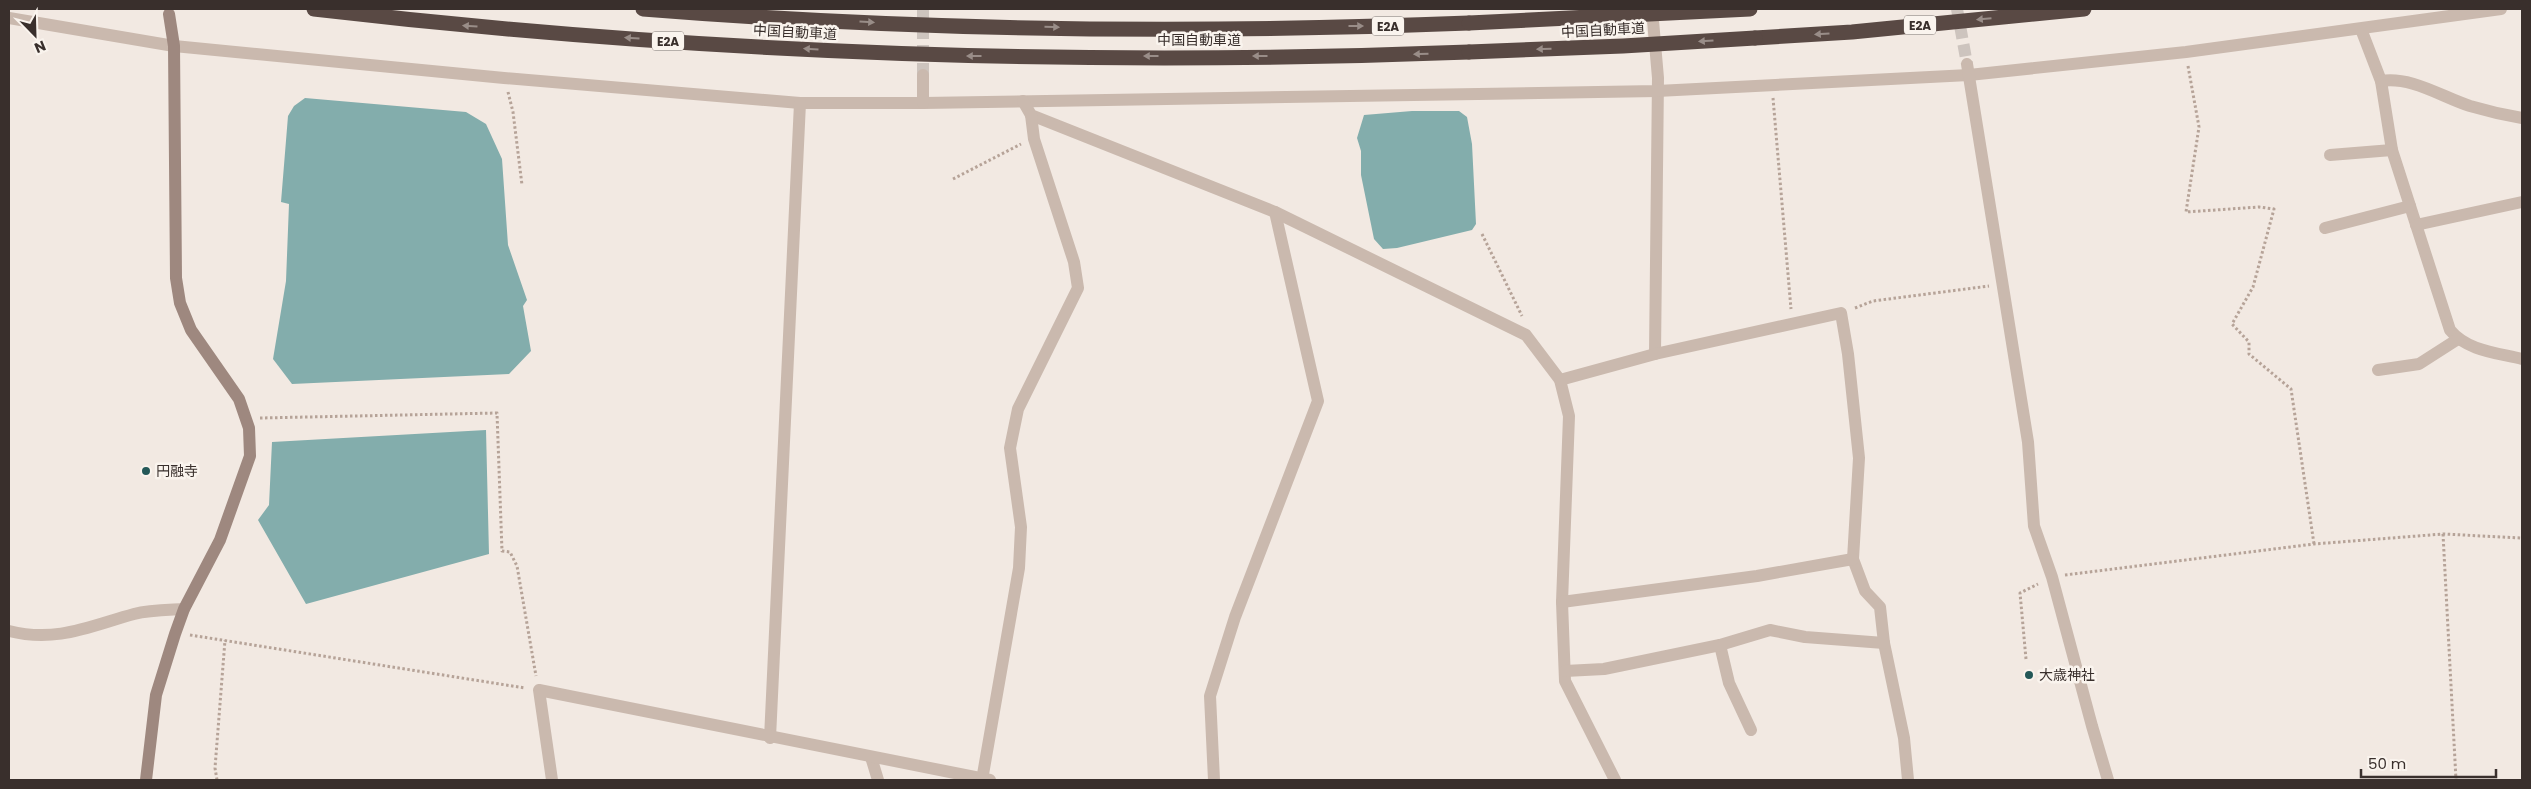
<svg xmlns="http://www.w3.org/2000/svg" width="2531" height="789" font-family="Poppins,'Noto Sans JP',sans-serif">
	<rect width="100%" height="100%" fill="#f2e9e2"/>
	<g fill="#83adac">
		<path d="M 305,98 L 466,112 L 486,124 L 502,159 L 508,245 L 527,300 L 523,306 L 531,351 L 509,374 L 292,384 L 273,359 L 286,281 L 289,204 L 281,202 L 288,116 L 294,106 Z"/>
		<path d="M 1412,111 L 1459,111 L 1467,117 L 1472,144 L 1476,224 L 1472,230 L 1397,248 L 1383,249 L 1374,239 L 1361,175 L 1361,151 L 1357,138 L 1364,115 Z"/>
		<path d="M 486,430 L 489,554 L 306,604 L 258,520 L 269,505 L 272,442 Z"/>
	</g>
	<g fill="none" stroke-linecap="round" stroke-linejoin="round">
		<g stroke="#cdc4be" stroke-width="12" stroke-dasharray="12 6" stroke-linecap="butt">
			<path d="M 1957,9 L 1967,64"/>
			<path d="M 923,75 L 923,9"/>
		</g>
		<g stroke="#b6a398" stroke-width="3" stroke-dasharray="2.5 2.5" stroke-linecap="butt">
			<path d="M 2188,66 L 2199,127 L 2186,212 L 2259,207 L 2274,209 L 2253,287 L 2232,324 L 2249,342 L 2249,354 L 2291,389 L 2314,544"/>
			<path d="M 508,92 L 513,112 L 522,185"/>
			<path d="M 1773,98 L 1791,309"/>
			<path d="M 953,179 L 1021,144"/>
			<path d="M 1482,234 L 1522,316"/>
			<path d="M 1855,308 L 1873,301 L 1989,286"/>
			<path d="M 260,418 L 497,413 L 502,551 L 510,552 L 517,566 L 536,676"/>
			<path d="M 2443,534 L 2456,780"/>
			<path d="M 2065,575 L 2314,544 L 2443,534 L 2522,538"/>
			<path d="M 190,635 L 525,688"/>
			<path d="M 2026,659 L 2020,593 L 2038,584"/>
			<path d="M 217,780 L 215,768 L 225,640"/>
		</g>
		<g stroke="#cab9ae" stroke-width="12">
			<path d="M 1652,9 L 1658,78 L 1655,354"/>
			<path d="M 9,18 L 174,46 L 504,78 L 800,103 L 923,103 L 1657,91 L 1969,75 L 2186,52 L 2501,9"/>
			<path d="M 2361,29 L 2381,81 L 2392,150 L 2450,330 C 2467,351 2498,353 2522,359"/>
			<path d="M 1967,64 L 2028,442 L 2034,526 L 2052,577 L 2092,726 L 2108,780"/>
			<path d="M 923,75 L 923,103"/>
			<path d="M 2381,81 C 2411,76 2442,97 2470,106 C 2487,111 2504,115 2522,118"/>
			<path d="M 1023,101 L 1031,115 L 1275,212 L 1526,335 L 1560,380 L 1569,416 L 1562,602 L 1565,681 L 1615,780"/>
			<path d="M 2330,155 L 2392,150"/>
			<path d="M 2416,225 L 2522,202"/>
			<path d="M 2325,228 L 2410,206"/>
			<path d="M 2378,370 L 2419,364 L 2458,339"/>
			<path d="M 1560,380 L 1655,354 L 1841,313 L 1848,354 L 1859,458 L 1853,559 L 1865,591 L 1880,607 L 1884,643 L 1904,738 L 1908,780"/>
			<path d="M 1562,602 L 1757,576 L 1853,559"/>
			<path d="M 9,631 C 57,643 90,626 134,614 C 150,610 168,610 184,609"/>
			<path d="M 1720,645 L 1729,683 L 1751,730"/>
			<path d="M 1565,671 L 1604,669 L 1720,645 L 1770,630 L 1805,637 L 1884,643"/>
			<path d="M 770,738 L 800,103"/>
			<path d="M 871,757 L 878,780"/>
			<path d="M 552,780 L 539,690 L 990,780"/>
			<path d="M 982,780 L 1019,568 L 1021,527 L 1010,448 L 1018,409 L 1078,288 L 1074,262 L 1034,139 L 1031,115"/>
			<path d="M 1214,780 L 1210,696 L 1235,617 L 1318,401 L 1275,212"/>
		</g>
		<path stroke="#9e887f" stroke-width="12" d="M 146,780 L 156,695 L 175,634 L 184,609 L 220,540 L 250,456 L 249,428 L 239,399 L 191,330 L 180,303 L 176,278 L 174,46 L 169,14"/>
		<g stroke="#594944" stroke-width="15">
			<path d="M 314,9 C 697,54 1084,67 1469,52"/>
			<path d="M 643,9 C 917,31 1194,34 1469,23"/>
			<path d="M 1755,38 L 1852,32 L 2084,9"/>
		</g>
		<g stroke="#594944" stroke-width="15">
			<path d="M 1469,23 L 1750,9"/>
			<path d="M 1469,52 L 1623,46 L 1755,38"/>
		</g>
	</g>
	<defs><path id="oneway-solid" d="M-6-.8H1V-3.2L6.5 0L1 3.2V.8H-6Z" transform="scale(1.25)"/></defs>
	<g fill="#998d88">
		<use href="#oneway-solid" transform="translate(1984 19) rotate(175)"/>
		<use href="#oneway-solid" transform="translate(867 22) rotate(3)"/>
		<use href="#oneway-solid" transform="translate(470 26) rotate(-176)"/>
		<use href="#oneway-solid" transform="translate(1356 26)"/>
		<use href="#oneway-solid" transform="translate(1052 27) rotate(1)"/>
		<use href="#oneway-solid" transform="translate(1822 34) rotate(176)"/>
		<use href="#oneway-solid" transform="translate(632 38) rotate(-176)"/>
		<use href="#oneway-solid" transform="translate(1706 41) rotate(176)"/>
		<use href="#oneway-solid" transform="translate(811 49) rotate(-177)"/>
		<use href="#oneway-solid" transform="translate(1544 49) rotate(178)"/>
		<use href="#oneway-solid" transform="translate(1421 54) rotate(178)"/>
		<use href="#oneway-solid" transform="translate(974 56) rotate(-180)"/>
		<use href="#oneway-solid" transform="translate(1151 56) rotate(180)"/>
		<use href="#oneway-solid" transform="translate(1260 56) rotate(180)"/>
	</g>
	<g fill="#245858" stroke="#faf4ee" stroke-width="2">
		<circle cx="146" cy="471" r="5"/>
		<circle cx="2029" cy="675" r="5"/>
	</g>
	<g text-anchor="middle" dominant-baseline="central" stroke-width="5" stroke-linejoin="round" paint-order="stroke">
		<g fill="#faf4ee" stroke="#736a66" stroke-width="1">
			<rect x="1904" y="15.5" width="32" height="19" rx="4"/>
			<rect x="1372" y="16.5" width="32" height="19" rx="4"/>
			<rect x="652" y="31.5" width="32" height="19" rx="4"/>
		</g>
		<g font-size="12" font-weight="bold" fill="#392f2c">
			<text x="1920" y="25">E2A</text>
			<text x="1388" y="26">E2A</text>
			<text x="668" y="41">E2A</text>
		</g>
		<g font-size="14" fill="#392f2c" stroke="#faf4ee">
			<text transform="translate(1603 30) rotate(-3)">中国自動車道</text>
			<text transform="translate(795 32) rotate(3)">中国自動車道</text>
			<text x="1199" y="40">中国自動車道</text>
		</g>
		<g font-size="14" fill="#392f2c" stroke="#faf4ee" text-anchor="start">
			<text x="156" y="471">円融寺</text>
			<text x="2039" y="675">大歳神社</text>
		</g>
	</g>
	<rect width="2531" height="789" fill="none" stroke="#392f2c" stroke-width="20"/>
	<g transform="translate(35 35) rotate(157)" stroke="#faf4ee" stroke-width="4" paint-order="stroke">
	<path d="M0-4L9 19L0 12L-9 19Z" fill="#392f2c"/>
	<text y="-8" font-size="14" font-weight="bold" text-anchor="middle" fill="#392f2c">N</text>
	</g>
	<path d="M2361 769v8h135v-8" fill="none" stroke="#392f2c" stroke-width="2.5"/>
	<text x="2368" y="769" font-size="15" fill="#392f2c" stroke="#faf4ee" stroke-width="4" paint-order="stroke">50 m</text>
</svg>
